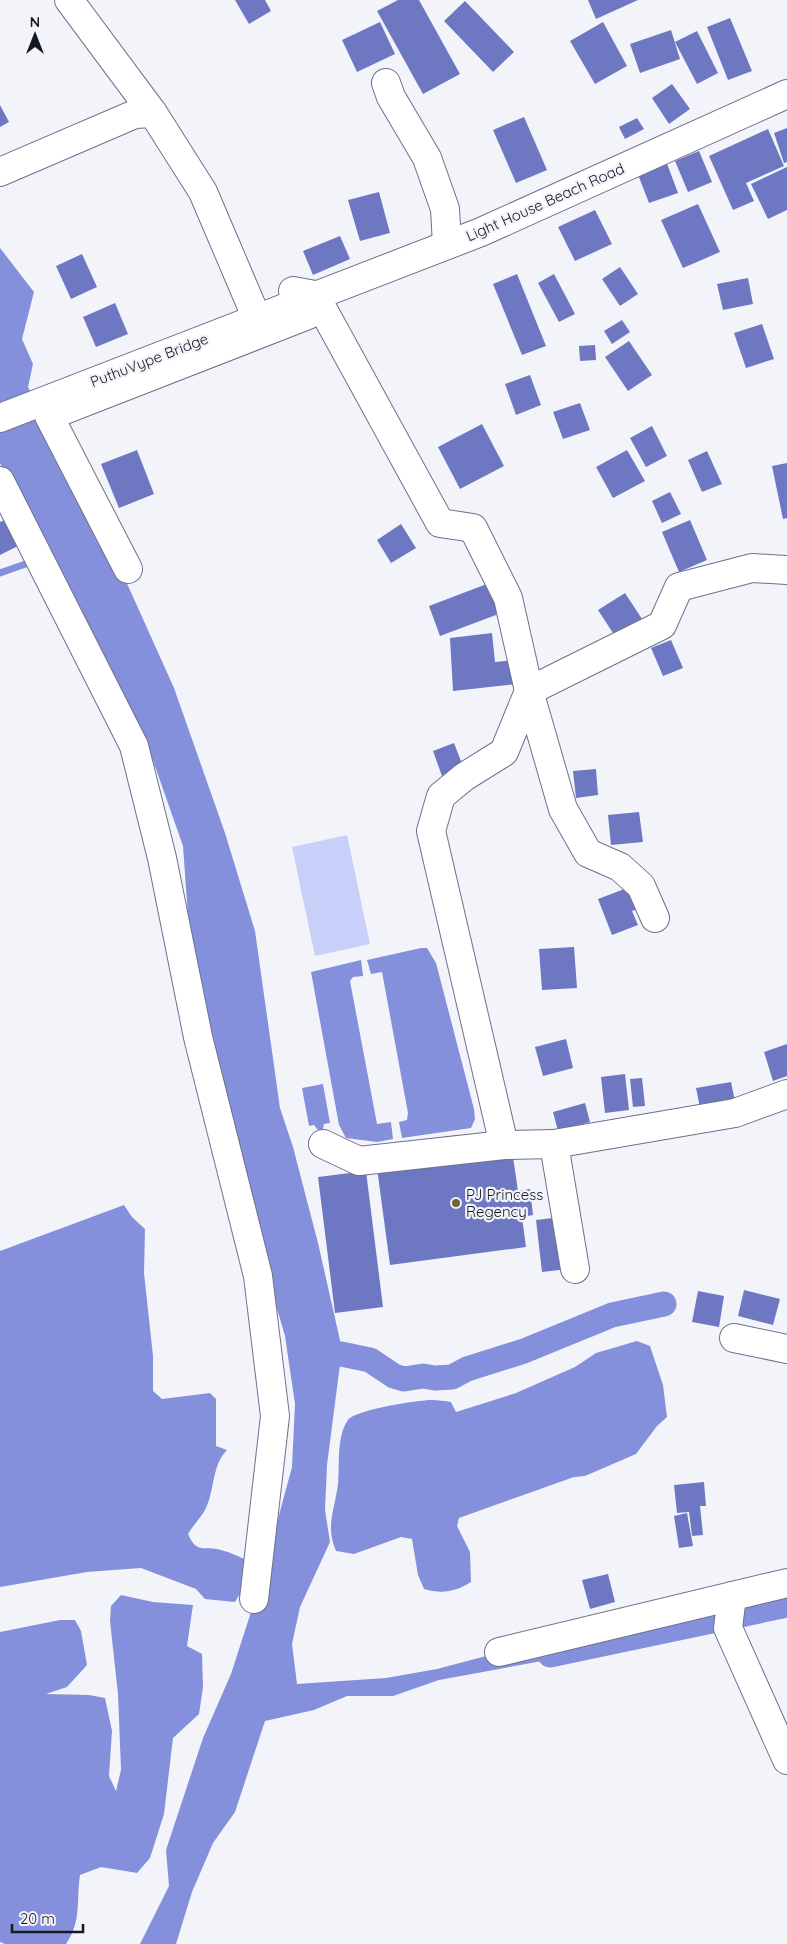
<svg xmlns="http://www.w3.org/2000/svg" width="787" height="1944" font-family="Quicksand,sans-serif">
	<rect width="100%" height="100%" fill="#f3f4fa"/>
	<path fill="#c8d0f9" d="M 347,835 L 370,944 L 315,956 L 292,847 Z"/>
	<g fill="#8590dc">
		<path d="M 0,248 L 34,292 L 22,339 L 33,364 L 28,387 L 66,464 L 103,530 L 174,688 L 225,833 L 255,931 L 280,1108 L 293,1147 L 318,1243 L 342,1349 L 327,1465 L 325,1510 L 330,1542 L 300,1607 L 292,1644 L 297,1684 L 386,1678 L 437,1669 L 505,1651 L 605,1638 L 569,1656 L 439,1680 L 393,1696 L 347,1696 L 314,1710 L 265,1721 L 235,1812 L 213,1843 L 192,1892 L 176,1944 L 140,1944 L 169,1886 L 166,1850 L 203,1738 L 231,1674 L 262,1578 L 292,1467 L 295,1404 L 285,1336 L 266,1271 L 190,944 L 183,846 L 144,735 L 0,463 Z"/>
		<path d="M 421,948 L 427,948 L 436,963 L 474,1109 L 475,1119 L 471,1128 L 402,1138 L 399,1122 L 407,1120 L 408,1113 L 382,972 L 371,974 L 367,960 Z"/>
		<path d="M 361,960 L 363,976 L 353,977 L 350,981 L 377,1124 L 391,1122 L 393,1139 L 377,1142 L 346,1138 L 339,1125 L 311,972 Z"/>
		<path d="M 323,1084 L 330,1123 L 324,1124 L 323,1129 L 318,1130 L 314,1125 L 309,1126 L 302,1088 Z"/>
		<path d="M 124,1205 L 132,1217 L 145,1229 L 144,1273 L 153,1356 L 153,1391 L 162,1399 L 210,1393 L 216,1399 L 216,1446 L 227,1450 C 212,1465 215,1488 206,1508 C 202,1517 193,1525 188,1534 C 197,1555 204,1545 221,1550 C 230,1552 239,1557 247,1560 L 244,1587 L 235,1602 L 205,1599 L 196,1589 L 141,1568 L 87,1572 L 0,1587 L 0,1251 Z"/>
		<path d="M 637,1341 L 650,1346 L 663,1385 L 667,1417 L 657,1426 L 636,1454 L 585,1476 L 574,1477 L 459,1518 L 457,1526 L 470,1552 L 471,1582 C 455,1592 442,1594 424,1589 L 418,1575 L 412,1539 L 401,1537 L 354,1554 L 336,1551 C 325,1526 335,1509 338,1484 C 340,1465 336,1437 348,1420 C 355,1410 417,1400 432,1400 C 438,1400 445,1401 451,1402 L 456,1412 L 516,1393 L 575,1367 L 596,1353 Z"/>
		<path d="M 121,1595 L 153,1602 L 193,1605 L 187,1646 L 202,1654 L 203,1687 L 199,1714 L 173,1738 L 164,1814 L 150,1858 L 137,1873 L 101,1867 L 80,1875 C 76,1901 82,1920 66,1944 L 5,1944 L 0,1942 L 0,1632 L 60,1620 L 75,1620 L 81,1631 L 87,1665 L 67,1687 L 46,1694 L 89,1695 L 105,1698 L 112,1731 L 109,1776 L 116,1791 L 121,1770 L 118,1694 L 110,1621 L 111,1606 Z"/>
	</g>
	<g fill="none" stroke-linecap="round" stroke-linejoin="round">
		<path stroke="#8590dc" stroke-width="7" d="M 0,573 L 34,561"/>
		<g stroke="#8590dc" stroke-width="25">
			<path d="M 313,1356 L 341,1354 L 370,1360 L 394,1376 L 404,1379 L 423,1376 L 435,1378 L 452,1377 L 467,1369 L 524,1351 L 612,1315 L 664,1304"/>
			<path d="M 550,1655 L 787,1605"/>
		</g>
	</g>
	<g fill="#6e78c2">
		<path d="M 235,0 L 265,0 L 271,11 L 249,24 Z"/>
		<path d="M 398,0 L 419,0 L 460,74 L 423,94 L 377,11 Z"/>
		<path d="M 588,0 L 638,0 L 596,19 Z"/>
		<path d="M 465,1 L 514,52 L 493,72 L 444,21 Z"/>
		<path d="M 730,18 L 752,71 L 728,80 L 707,27 Z"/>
		<path d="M 380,22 L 395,54 L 357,72 L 342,40 Z"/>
		<path d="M 603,22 L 627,66 L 595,84 L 570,41 Z"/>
		<path d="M 671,30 L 680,59 L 640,73 L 630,44 Z"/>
		<path d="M 697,31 L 718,73 L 697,84 L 675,42 Z"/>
		<path d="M 672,84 L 690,109 L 669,124 L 652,98 Z"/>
		<path d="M 0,105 L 9,122 L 0,127 Z"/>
		<path d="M 524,117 L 547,170 L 516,183 L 493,130 Z"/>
		<path d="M 637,118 L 644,129 L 625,139 L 619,127 Z"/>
		<path d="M 787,128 L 787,162 L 784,163 L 774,133 Z"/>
		<path d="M 768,129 L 784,166 L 746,183 L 754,201 L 733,210 L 709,156 Z"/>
		<path d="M 699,151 L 712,182 L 688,192 L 675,161 Z"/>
		<path d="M 666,161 L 678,193 L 649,203 L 637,172 Z"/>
		<path d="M 787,167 L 787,210 L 768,219 L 751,184 Z"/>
		<path d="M 379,192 L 390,233 L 360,241 L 348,200 Z"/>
		<path d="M 698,204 L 720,252 L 683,268 L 661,220 Z"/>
		<path d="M 595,210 L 612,244 L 575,261 L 558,227 Z"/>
		<path d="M 340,236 L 350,259 L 313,275 L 303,251 Z"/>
		<path d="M 82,254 L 97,287 L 71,299 L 56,266 Z"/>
		<path d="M 620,267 L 638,294 L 620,306 L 602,279 Z"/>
		<path d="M 517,274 L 546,346 L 522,355 L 493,284 Z"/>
		<path d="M 554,274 L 575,314 L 559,322 L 538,283 Z"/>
		<path d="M 748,278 L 753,304 L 723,310 L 717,284 Z"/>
		<path d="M 115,303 L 128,334 L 96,347 L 83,317 Z"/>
		<path d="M 622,320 L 630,332 L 612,344 L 604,331 Z"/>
		<path d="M 762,324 L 774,359 L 746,368 L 734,333 Z"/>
		<path d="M 629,341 L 652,375 L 628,391 L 605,357 Z"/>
		<path d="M 595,345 L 596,360 L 580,361 L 579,346 Z"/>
		<path d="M 530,375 L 541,405 L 516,415 L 505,384 Z"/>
		<path d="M 580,403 L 590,430 L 563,439 L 553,412 Z"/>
		<path d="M 482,424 L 504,466 L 460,489 L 438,447 Z"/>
		<path d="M 652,426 L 667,456 L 646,467 L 630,438 Z"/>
		<path d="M 137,450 L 154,494 L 119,508 L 101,464 Z"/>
		<path d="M 627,450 L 645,481 L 613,498 L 596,467 Z"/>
		<path d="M 707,451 L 722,484 L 702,492 L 688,460 Z"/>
		<path d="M 787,463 L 787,518 L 783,519 L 772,466 Z"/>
		<path d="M 670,492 L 681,514 L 662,523 L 652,501 Z"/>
		<path d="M 7,519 L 20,545 L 0,555 L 0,522 Z"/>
		<path d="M 690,520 L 707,560 L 679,572 L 662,532 Z"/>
		<path d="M 401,524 L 416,548 L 391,563 L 377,540 Z"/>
		<path d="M 492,582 L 504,612 L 440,636 L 429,606 Z"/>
		<path d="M 625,593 L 642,619 L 615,636 L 598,610 Z"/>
		<path d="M 492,633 L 495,662 L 514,660 L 516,684 L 453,691 L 450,638 Z"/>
		<path d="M 671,640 L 683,668 L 663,676 L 651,648 Z"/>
		<path d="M 454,743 L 464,769 L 442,776 L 433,751 Z"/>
		<path d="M 596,769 L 598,795 L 576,798 L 573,771 Z"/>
		<path d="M 639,812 L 643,842 L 611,845 L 608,815 Z"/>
		<path d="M 635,885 L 643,907 L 632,911 L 638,925 L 612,935 L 598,899 Z"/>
		<path d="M 574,947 L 577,988 L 542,990 L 539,949 Z"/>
		<path d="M 566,1039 L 573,1068 L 543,1076 L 535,1047 Z"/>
		<path d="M 787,1044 L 787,1076 L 773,1081 L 764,1052 Z"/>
		<path d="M 625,1074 L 629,1110 L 605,1113 L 601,1077 Z"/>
		<path d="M 642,1078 L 645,1106 L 633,1107 L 630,1079 Z"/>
		<path d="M 731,1082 L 736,1106 L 701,1113 L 696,1088 Z"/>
		<path d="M 585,1103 L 590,1122 L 558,1131 L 553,1112 Z"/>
		<path d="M 458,1135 L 461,1157 L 512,1150 L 518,1191 L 530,1189 L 533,1215 L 522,1217 L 526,1247 L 390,1265 L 377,1168 L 429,1161 L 426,1139 Z"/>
		<path d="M 366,1171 L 383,1307 L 335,1313 L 318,1177 Z"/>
		<path d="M 561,1217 L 568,1269 L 542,1272 L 536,1220 Z"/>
		<path d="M 744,1290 L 780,1299 L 773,1325 L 738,1316 Z"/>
		<path d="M 698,1291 L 724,1296 L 719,1327 L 692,1322 Z"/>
		<path d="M 704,1482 L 706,1506 L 700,1506 L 703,1535 L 692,1536 L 689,1512 L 677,1513 L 674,1485 Z"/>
		<path d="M 687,1513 L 693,1546 L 679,1548 L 674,1516 Z"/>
		<path d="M 608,1574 L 615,1602 L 590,1609 L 582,1580 Z"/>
	</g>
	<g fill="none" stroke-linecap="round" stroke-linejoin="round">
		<defs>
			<g id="minor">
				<path d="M 69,0 L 153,113"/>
				<path d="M 386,83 L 391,97 L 427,158 L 445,209 L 447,245"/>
				<path d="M 0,172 L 135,114 L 153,113 L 203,192 L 252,307"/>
				<path d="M 293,291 L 315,295 L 440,523 L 473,528 L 508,598 L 529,691 L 662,625 L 679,587 L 752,568 L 787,570"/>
				<path d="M 0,481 L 134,746 L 162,858 L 198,1037 L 258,1276 L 275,1416 L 254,1599"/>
				<path d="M 128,569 L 49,416 L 308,315 L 315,295"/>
				<path d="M 323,1144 L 359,1161 L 504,1145"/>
				<path d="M 554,1144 L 504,1145 L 431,831 L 441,796 L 464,777 L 504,752 L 529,691 L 563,809 L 588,853 L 620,867 L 641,886 L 655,918"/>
				<path d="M 575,1269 L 554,1144 L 735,1113 L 787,1094"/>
				<path d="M 734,1338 L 787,1349"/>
				<path d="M 732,1596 L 728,1628 L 787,1760"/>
				<path d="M 499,1652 L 787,1583"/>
			</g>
			<path id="secondary" d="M 0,418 L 481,232 L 787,94"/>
		</defs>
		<use href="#minor" stroke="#6d718b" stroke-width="30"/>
		<use href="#secondary" stroke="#6d718b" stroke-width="30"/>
		<use href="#minor" stroke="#fff" stroke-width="28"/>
		<use href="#secondary" stroke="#fff" stroke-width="28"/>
	</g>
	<circle fill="#696431" stroke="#f3f4fa" stroke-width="2" cx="456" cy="1203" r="5"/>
	<g text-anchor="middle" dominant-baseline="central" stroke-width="4.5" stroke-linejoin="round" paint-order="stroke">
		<g font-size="15" fill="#161822" stroke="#f3f4fa">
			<text transform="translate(545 202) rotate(-24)">Light House Beach Road</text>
			<text transform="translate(149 360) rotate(-21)">PuthuVype Bridge</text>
		</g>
		<g font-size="15" fill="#161822" stroke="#f3f4fa" text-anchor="start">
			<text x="466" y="1194">PJ Princess<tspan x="466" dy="17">Regency</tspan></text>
		</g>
	</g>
	<g transform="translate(35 35)" stroke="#f3f4fa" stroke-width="4" paint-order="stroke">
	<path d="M0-4L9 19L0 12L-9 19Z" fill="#161822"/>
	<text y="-8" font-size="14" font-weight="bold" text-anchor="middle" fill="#161822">N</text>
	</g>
	<path d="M12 1924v8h71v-8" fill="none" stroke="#161822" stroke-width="2.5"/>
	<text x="20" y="1924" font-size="15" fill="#161822" stroke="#f3f4fa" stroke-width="4" paint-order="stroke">20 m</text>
</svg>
